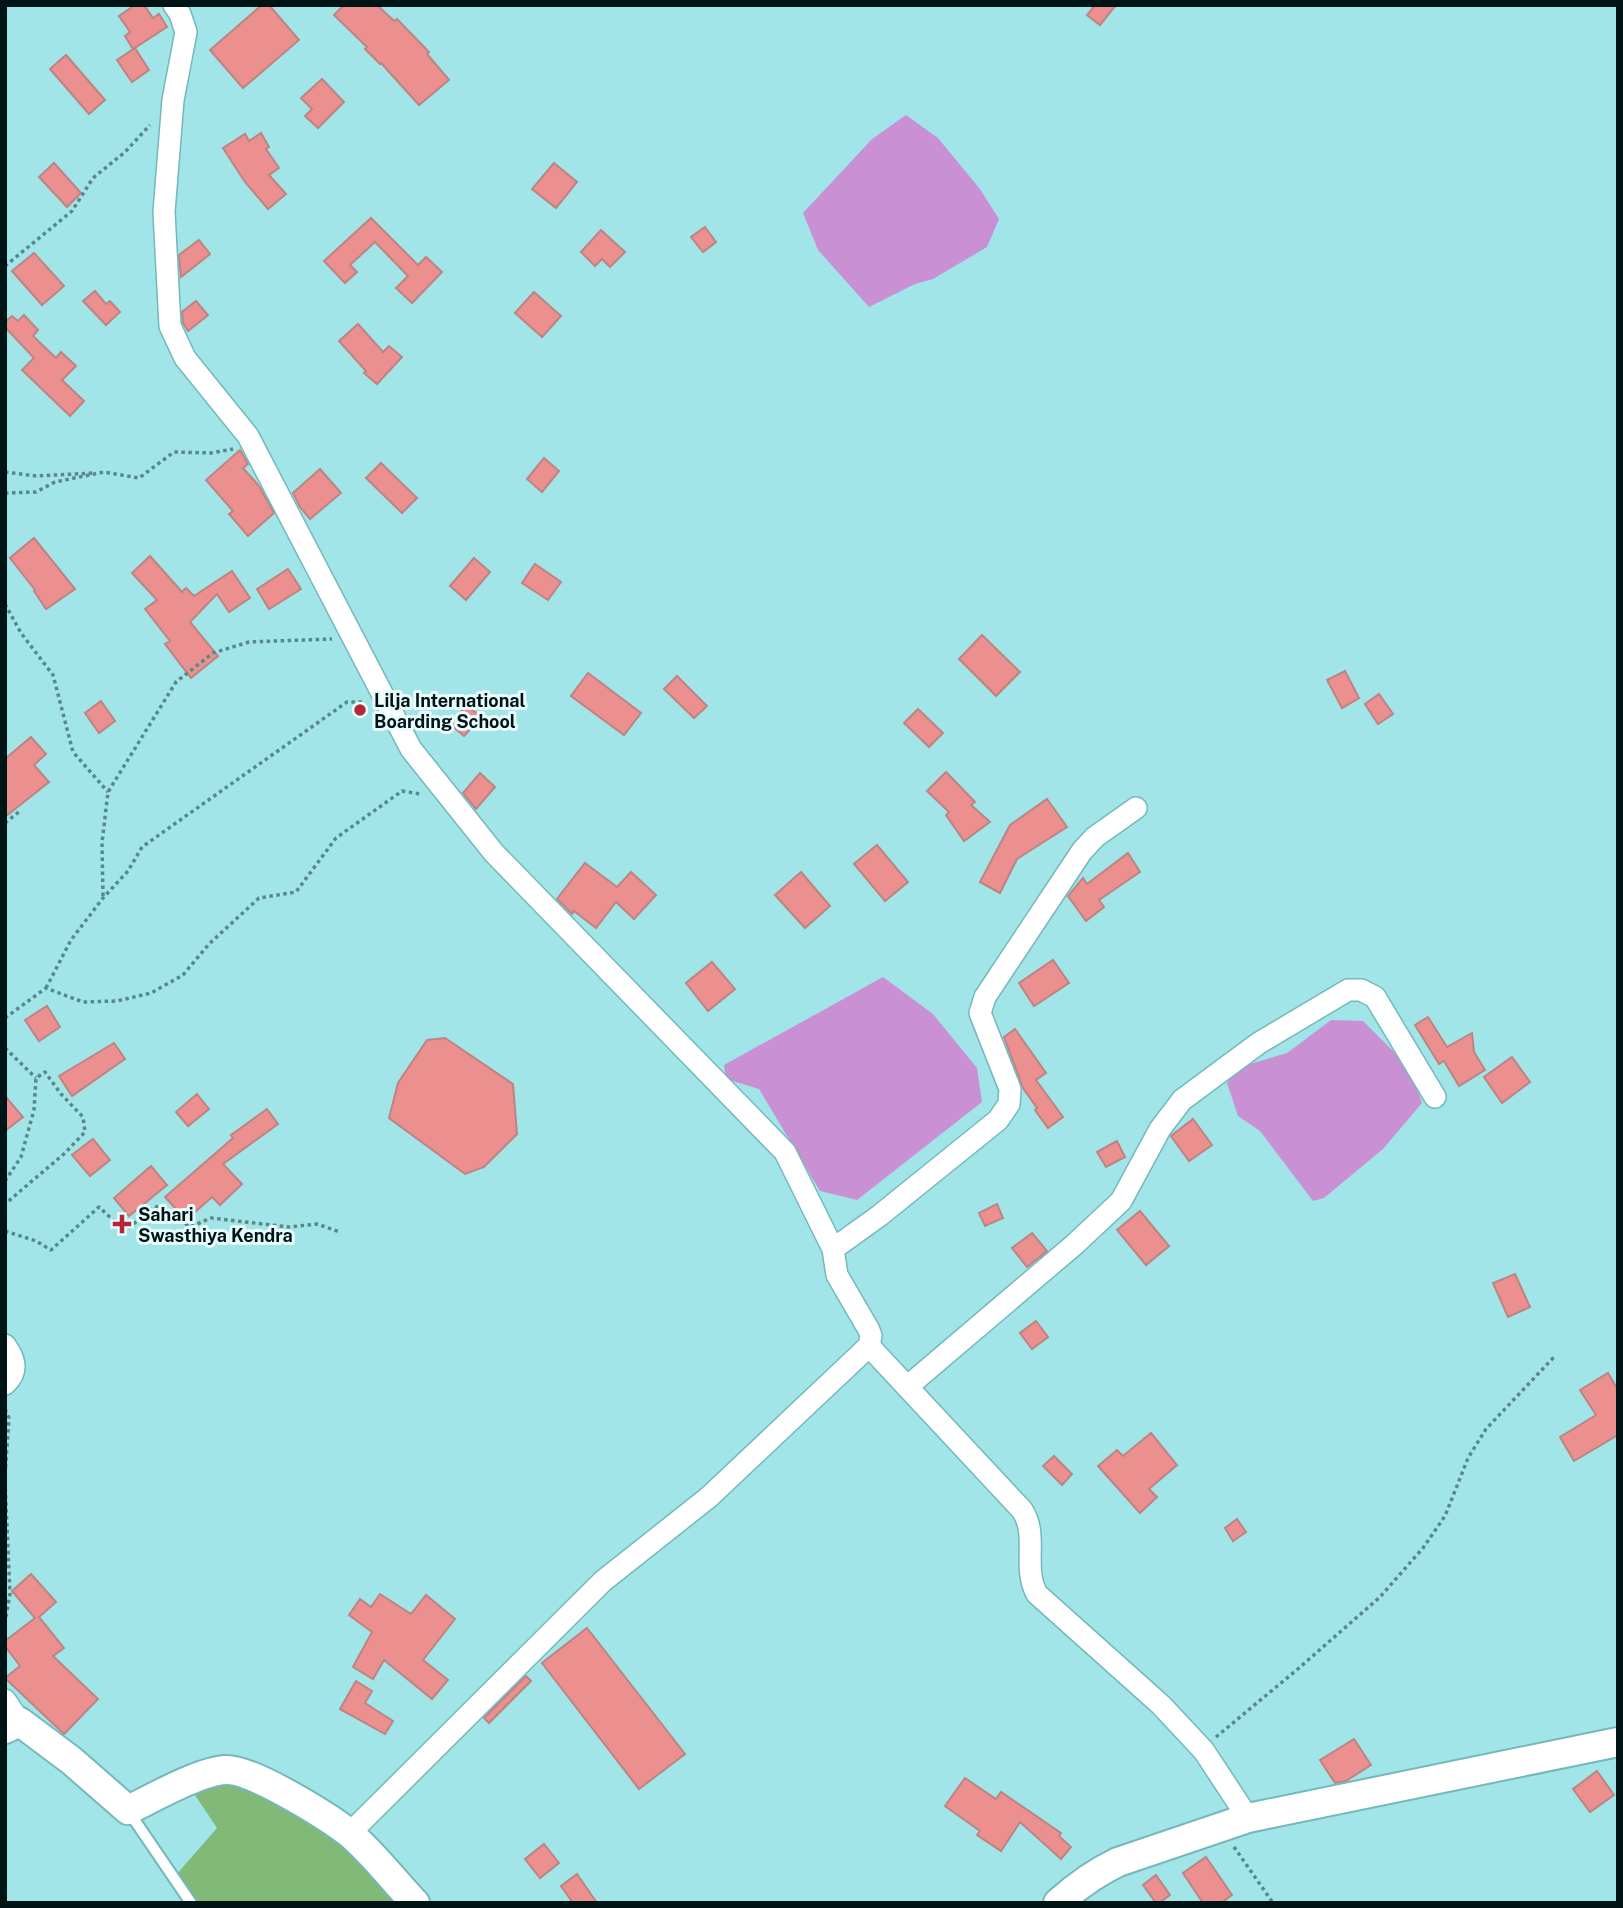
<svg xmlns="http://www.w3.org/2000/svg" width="1623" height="1908" font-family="'Public Sans',sans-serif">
	<rect width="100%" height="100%" fill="#a1e5e9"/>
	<path fill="#81ba77" d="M 232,1777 L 361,1853 L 402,1903 L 195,1903 L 176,1875 L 217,1828 L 195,1795 Z"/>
	<g fill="#c991d4">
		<path d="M 906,115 L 938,138 L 980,189 L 999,219 L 987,247 L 933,279 L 915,284 L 869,307 L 818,250 L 803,213 L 872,139 Z"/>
		<path d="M 883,977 L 933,1014 L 977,1068 L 982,1102 L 857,1200 L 820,1191 L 759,1089 L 726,1079 L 724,1065 Z"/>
		<path d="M 1331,1020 L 1363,1021 L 1410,1068 L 1422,1103 L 1383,1149 L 1324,1198 L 1313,1201 L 1260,1131 L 1238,1116 L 1227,1083 L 1236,1068 L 1287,1053 Z"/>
	</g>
	<g fill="#ec908f" stroke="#bc8483" stroke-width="2">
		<path d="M 135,5 L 144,5 L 153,18 L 159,14 L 167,27 L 133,49 L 125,36 L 130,32 L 119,16 Z"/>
		<path d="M 262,5 L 269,5 L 299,40 L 243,88 L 210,50 Z"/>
		<path d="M 344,5 L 377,5 L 394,21 L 397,19 L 429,52 L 427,54 L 449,80 L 419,105 L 381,63 L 380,64 L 365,49 L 367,47 L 334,15 Z"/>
		<path d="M 1095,5 L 1116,5 L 1100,25 L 1087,15 Z"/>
		<path d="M 135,48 L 149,70 L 132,82 L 117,60 Z"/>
		<path d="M 66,55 L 105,100 L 89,114 L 50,69 Z"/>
		<path d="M 322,79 L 344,102 L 318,128 L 305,116 L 312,109 L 301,98 Z"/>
		<path d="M 261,133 L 269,147 L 266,149 L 279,168 L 269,175 L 286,194 L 268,209 L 245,182 L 223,148 L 245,134 L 249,141 Z"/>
		<path d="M 54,163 L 81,193 L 67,207 L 39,177 Z"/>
		<path d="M 554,163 L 577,182 L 556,208 L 532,189 Z"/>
		<path d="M 371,218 L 418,265 L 426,257 L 442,272 L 412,303 L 396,288 L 408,276 L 375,242 L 350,265 L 357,272 L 345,283 L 324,261 Z"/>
		<path d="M 705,227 L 716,242 L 703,252 L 691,237 Z"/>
		<path d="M 601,230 L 625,252 L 610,267 L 602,259 L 595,266 L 581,252 Z"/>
		<path d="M 199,240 L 210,254 L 181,277 L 179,255 Z"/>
		<path d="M 34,253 L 64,286 L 42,305 L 12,271 Z"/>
		<path d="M 95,291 L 106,304 L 110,301 L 120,312 L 106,325 L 83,301 Z"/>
		<path d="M 534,292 L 561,316 L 542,337 L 515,313 Z"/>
		<path d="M 196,301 L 208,315 L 188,331 L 183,323 L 182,312 Z"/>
		<path d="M 24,315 L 38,330 L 33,336 L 56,358 L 61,352 L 76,366 L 62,380 L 84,401 L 70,416 L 22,370 L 34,358 L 5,327 L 5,322 L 12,316 L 18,321 Z"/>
		<path d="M 358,324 L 383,352 L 389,346 L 402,357 L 377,384 L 364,373 L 366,371 L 339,341 Z"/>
		<path d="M 240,450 L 248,464 L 243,468 L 259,486 L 274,513 L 248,536 L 229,514 L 233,511 L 206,480 Z"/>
		<path d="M 544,458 L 559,471 L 542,492 L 527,479 Z"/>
		<path d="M 381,463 L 417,498 L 402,513 L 366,478 Z"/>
		<path d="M 320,469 L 341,493 L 310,519 L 300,507 L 293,493 Z"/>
		<path d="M 34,538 L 75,589 L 46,609 L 34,591 L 35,590 L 10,558 Z"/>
		<path d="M 150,556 L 182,592 L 186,588 L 194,596 L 232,571 L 250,598 L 229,612 L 217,594 L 190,622 L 218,656 L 191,678 L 165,644 L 170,641 L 145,609 L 157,600 L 132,573 Z"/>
		<path d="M 474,558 L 490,572 L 466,600 L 450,586 Z"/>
		<path d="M 535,564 L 561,582 L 548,600 L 522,583 Z"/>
		<path d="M 288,569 L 301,589 L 269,609 L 257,589 Z"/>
		<path d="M 982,635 L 1020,672 L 996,696 L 959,659 Z"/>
		<path d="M 1345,671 L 1359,698 L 1342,708 L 1327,680 Z"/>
		<path d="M 588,673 L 641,713 L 624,735 L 571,696 Z"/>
		<path d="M 677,676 L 707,706 L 694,718 L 664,689 Z"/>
		<path d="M 1379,694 L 1393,714 L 1378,724 L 1365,704 Z"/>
		<path d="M 101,701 L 115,721 L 99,733 L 85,713 Z"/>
		<path d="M 467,705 L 481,717 L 464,736 L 450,724 Z"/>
		<path d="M 918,709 L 943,733 L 929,747 L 904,723 Z"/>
		<path d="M 31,737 L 46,754 L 34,765 L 49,782 L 5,817 L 5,759 Z"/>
		<path d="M 946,772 L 975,802 L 971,805 L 990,822 L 964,841 L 946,815 L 949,812 L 927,791 Z"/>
		<path d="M 480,773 L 495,787 L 476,809 L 463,793 Z"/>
		<path d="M 1047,799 L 1067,827 L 1017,859 L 1000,893 L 980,882 L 1010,825 Z"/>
		<path d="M 877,845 L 908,882 L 885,901 L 854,864 Z"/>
		<path d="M 1128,853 L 1140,872 L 1099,900 L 1104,907 L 1086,921 L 1068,896 L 1083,878 L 1087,884 Z"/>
		<path d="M 585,863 L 617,887 L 631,872 L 656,895 L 634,919 L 616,902 L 596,928 L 574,911 L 572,914 L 557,899 Z"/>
		<path d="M 801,872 L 830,906 L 805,928 L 775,895 Z"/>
		<path d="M 1053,960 L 1069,983 L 1034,1006 L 1019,983 Z"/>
		<path d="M 712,962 L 735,989 L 708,1011 L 686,983 Z"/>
		<path d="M 47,1006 L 60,1027 L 39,1041 L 25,1020 Z"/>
		<path d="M 1428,1017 L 1447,1047 L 1472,1033 L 1474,1052 L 1485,1070 L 1459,1086 L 1444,1061 L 1439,1064 L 1415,1025 Z"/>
		<path d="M 1015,1029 L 1046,1073 L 1036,1080 L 1063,1117 L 1048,1128 L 1035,1110 L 1037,1108 L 1023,1088 L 1004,1037 Z"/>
		<path d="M 445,1038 L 513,1084 L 517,1134 L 484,1167 L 465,1174 L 389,1118 L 398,1083 L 427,1040 Z"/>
		<path d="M 114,1043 L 125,1059 L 72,1096 L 59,1076 Z"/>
		<path d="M 1512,1057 L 1530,1082 L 1502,1103 L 1484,1077 Z"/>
		<path d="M 197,1094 L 209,1109 L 188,1126 L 176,1112 Z"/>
		<path d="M 5,1096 L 23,1117 L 5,1131 Z"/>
		<path d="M 267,1109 L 278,1124 L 223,1164 L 242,1184 L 220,1205 L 212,1197 L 186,1220 L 165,1197 L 233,1138 L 231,1135 Z"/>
		<path d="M 1193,1119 L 1212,1145 L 1189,1161 L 1171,1136 Z"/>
		<path d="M 93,1139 L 110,1160 L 90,1176 L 72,1155 Z"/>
		<path d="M 1117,1141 L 1125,1157 L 1106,1167 L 1097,1152 Z"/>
		<path d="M 151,1166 L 167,1185 L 129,1216 L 114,1198 Z"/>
		<path d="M 997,1204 L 1003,1218 L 985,1226 L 979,1213 Z"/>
		<path d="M 1140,1211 L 1169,1246 L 1146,1265 L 1117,1230 Z"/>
		<path d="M 1032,1233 L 1047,1251 L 1027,1267 L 1012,1248 Z"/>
		<path d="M 1515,1274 L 1530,1307 L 1508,1317 L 1493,1283 Z"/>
		<path d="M 1036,1321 L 1048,1337 L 1032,1349 L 1020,1333 Z"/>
		<path d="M 1608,1373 L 1618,1390 L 1618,1435 L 1574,1461 L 1560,1437 L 1596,1415 L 1580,1390 Z"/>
		<path d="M 1151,1433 L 1177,1465 L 1149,1489 L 1157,1497 L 1140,1513 L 1098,1466 L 1117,1450 L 1123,1456 Z"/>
		<path d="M 1054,1456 L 1072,1474 L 1062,1485 L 1043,1466 Z"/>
		<path d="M 1237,1519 L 1246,1532 L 1233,1541 L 1225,1528 Z"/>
		<path d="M 31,1574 L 56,1602 L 39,1617 L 64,1648 L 53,1656 L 98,1699 L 64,1734 L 5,1678 L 20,1666 L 5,1646 L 5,1641 L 35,1618 L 12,1591 Z"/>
		<path d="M 380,1594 L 411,1614 L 426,1595 L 455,1619 L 423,1660 L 448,1680 L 432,1699 L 384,1660 L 373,1679 L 353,1667 L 372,1632 L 349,1615 L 360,1599 L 371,1607 Z"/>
		<path d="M 587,1628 L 685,1754 L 639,1789 L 542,1663 Z"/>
		<path d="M 526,1676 L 531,1681 L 489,1723 L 484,1718 Z"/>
		<path d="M 356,1681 L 372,1691 L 365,1703 L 393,1721 L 385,1734 L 340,1709 Z"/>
		<path d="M 1354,1739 L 1371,1765 L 1346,1781 L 1335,1783 L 1320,1760 Z"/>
		<path d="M 1597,1771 L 1614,1795 L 1590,1812 L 1573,1789 Z"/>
		<path d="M 965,1778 L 996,1799 L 1001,1792 L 1061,1833 L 1059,1836 L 1071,1847 L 1061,1859 L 1020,1822 L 1001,1851 L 977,1835 L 980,1831 L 945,1806 Z"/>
		<path d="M 544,1844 L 559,1863 L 540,1878 L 525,1859 Z"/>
		<path d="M 1206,1857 L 1232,1895 L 1221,1903 L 1203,1903 L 1183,1873 Z"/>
		<path d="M 577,1874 L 597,1903 L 573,1903 L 561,1886 Z"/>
		<path d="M 1156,1875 L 1170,1895 L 1159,1903 L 1156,1903 L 1143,1885 Z"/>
	</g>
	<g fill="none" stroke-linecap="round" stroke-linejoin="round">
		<defs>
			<path id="service" d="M 129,1812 L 191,1903"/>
			<g id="minor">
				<path d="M 174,5 L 180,14 L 186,32 L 173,100 L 164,212 L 170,326 L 185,358 L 248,436 L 411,749 L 494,853 L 785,1152 L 833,1249 L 837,1275 L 869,1330 L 871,1336 L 869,1346 L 709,1497 L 603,1581 L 349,1834"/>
				<path d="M 833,1249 L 879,1216 L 998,1120 L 1009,1104 L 1010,1089 L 980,1013 L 985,997 L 1082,851 L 1095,837 L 1136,808"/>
				<path d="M 5,1345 C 15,1359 19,1371 5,1384"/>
				<path d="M 869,1346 L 1022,1510 C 1039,1535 1022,1568 1037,1594 L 1161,1705 L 1204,1751 L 1248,1818"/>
				<path d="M 907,1387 L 1074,1245 L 1121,1201 L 1160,1129 L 1182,1100 L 1259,1043 L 1348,990 L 1361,990 L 1375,997 L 1435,1097"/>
				<path d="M 5,1700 L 20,1722"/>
			</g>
			<g id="secondary">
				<path d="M 5,1729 L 20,1722 L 72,1761 L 128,1810 C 153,1798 200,1771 226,1770 C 252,1769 327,1816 349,1833 C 372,1852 394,1881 415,1903"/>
				<path d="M 1058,1903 C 1077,1886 1095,1873 1118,1862 L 1248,1818 L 1618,1742"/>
			</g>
		</defs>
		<use href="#service" stroke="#74b8bc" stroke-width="14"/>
		<use href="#minor" stroke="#74b8bc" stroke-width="24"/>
		<use href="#secondary" stroke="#74b8bc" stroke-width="32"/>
		<g stroke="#59888b" stroke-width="3.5" stroke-dasharray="3.5 3.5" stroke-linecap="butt">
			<path d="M 5,266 L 72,211 L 93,178 L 125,152 L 150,125"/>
			<path d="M 5,472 L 36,476 L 94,473"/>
			<path d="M 5,493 L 36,492 L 55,482 L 104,472 L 139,478 L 174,452 L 211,453 L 233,449"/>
			<path d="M 5,604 L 21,633 L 53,675 L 73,752 L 108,792"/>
			<path d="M 5,823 L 20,811"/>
			<path d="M 103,896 L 102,843 L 108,792 L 176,682 L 213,653 L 249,642 L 332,639"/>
			<path d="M 46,988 L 71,940 L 103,898 L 128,871 L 142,847 L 347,702 L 364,702"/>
			<path d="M 5,1018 L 46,988 L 83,1002 L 117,1001 L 151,993 L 183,975 L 209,944 L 259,898 L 296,892 L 336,838 L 402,791 L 420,794"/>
			<path d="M 5,1048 L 36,1078"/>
			<path d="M 5,1181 L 21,1157 L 34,1110 L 36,1078 L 45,1072 L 61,1094 L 83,1117 L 85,1132 L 65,1153 L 5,1204"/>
			<path d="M 5,1231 L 36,1241 L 51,1250 L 99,1207 L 125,1231 L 155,1206 L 167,1211 L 190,1227 L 211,1218 L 289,1227 L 317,1224 L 340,1232"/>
			<path d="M 5,1409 L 9,1418 L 5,1476"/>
			<path d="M 5,1481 L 10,1594 L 5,1622"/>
			<path d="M 1216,1737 L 1299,1668 L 1380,1597 L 1423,1548 L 1445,1516 L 1468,1458 L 1486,1429 L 1554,1357"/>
			<path d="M 1234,1847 L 1273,1903"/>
		</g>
		<use href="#service" stroke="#fff" stroke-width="10"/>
		<use href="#minor" stroke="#fff" stroke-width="21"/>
		<use href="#secondary" stroke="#fff" stroke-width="28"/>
	</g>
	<g fill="#b72637" stroke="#e9fcfd" stroke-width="2.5">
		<circle cx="360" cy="710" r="7"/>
		<path d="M118.5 1213.5h7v7h7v7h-7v7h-7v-7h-7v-7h7z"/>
	</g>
	<g text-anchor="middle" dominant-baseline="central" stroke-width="6" stroke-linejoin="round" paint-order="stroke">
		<g font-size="18" font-weight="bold" fill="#001416" stroke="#e9fcfd" text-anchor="start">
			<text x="374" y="700">Lilja International<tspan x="374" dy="21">Boarding School</tspan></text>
			<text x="138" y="1214">Sahari<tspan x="138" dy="21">Swasthiya Kendra</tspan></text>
		</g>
	</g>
	<rect width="1623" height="1908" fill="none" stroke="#001416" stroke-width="14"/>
</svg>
